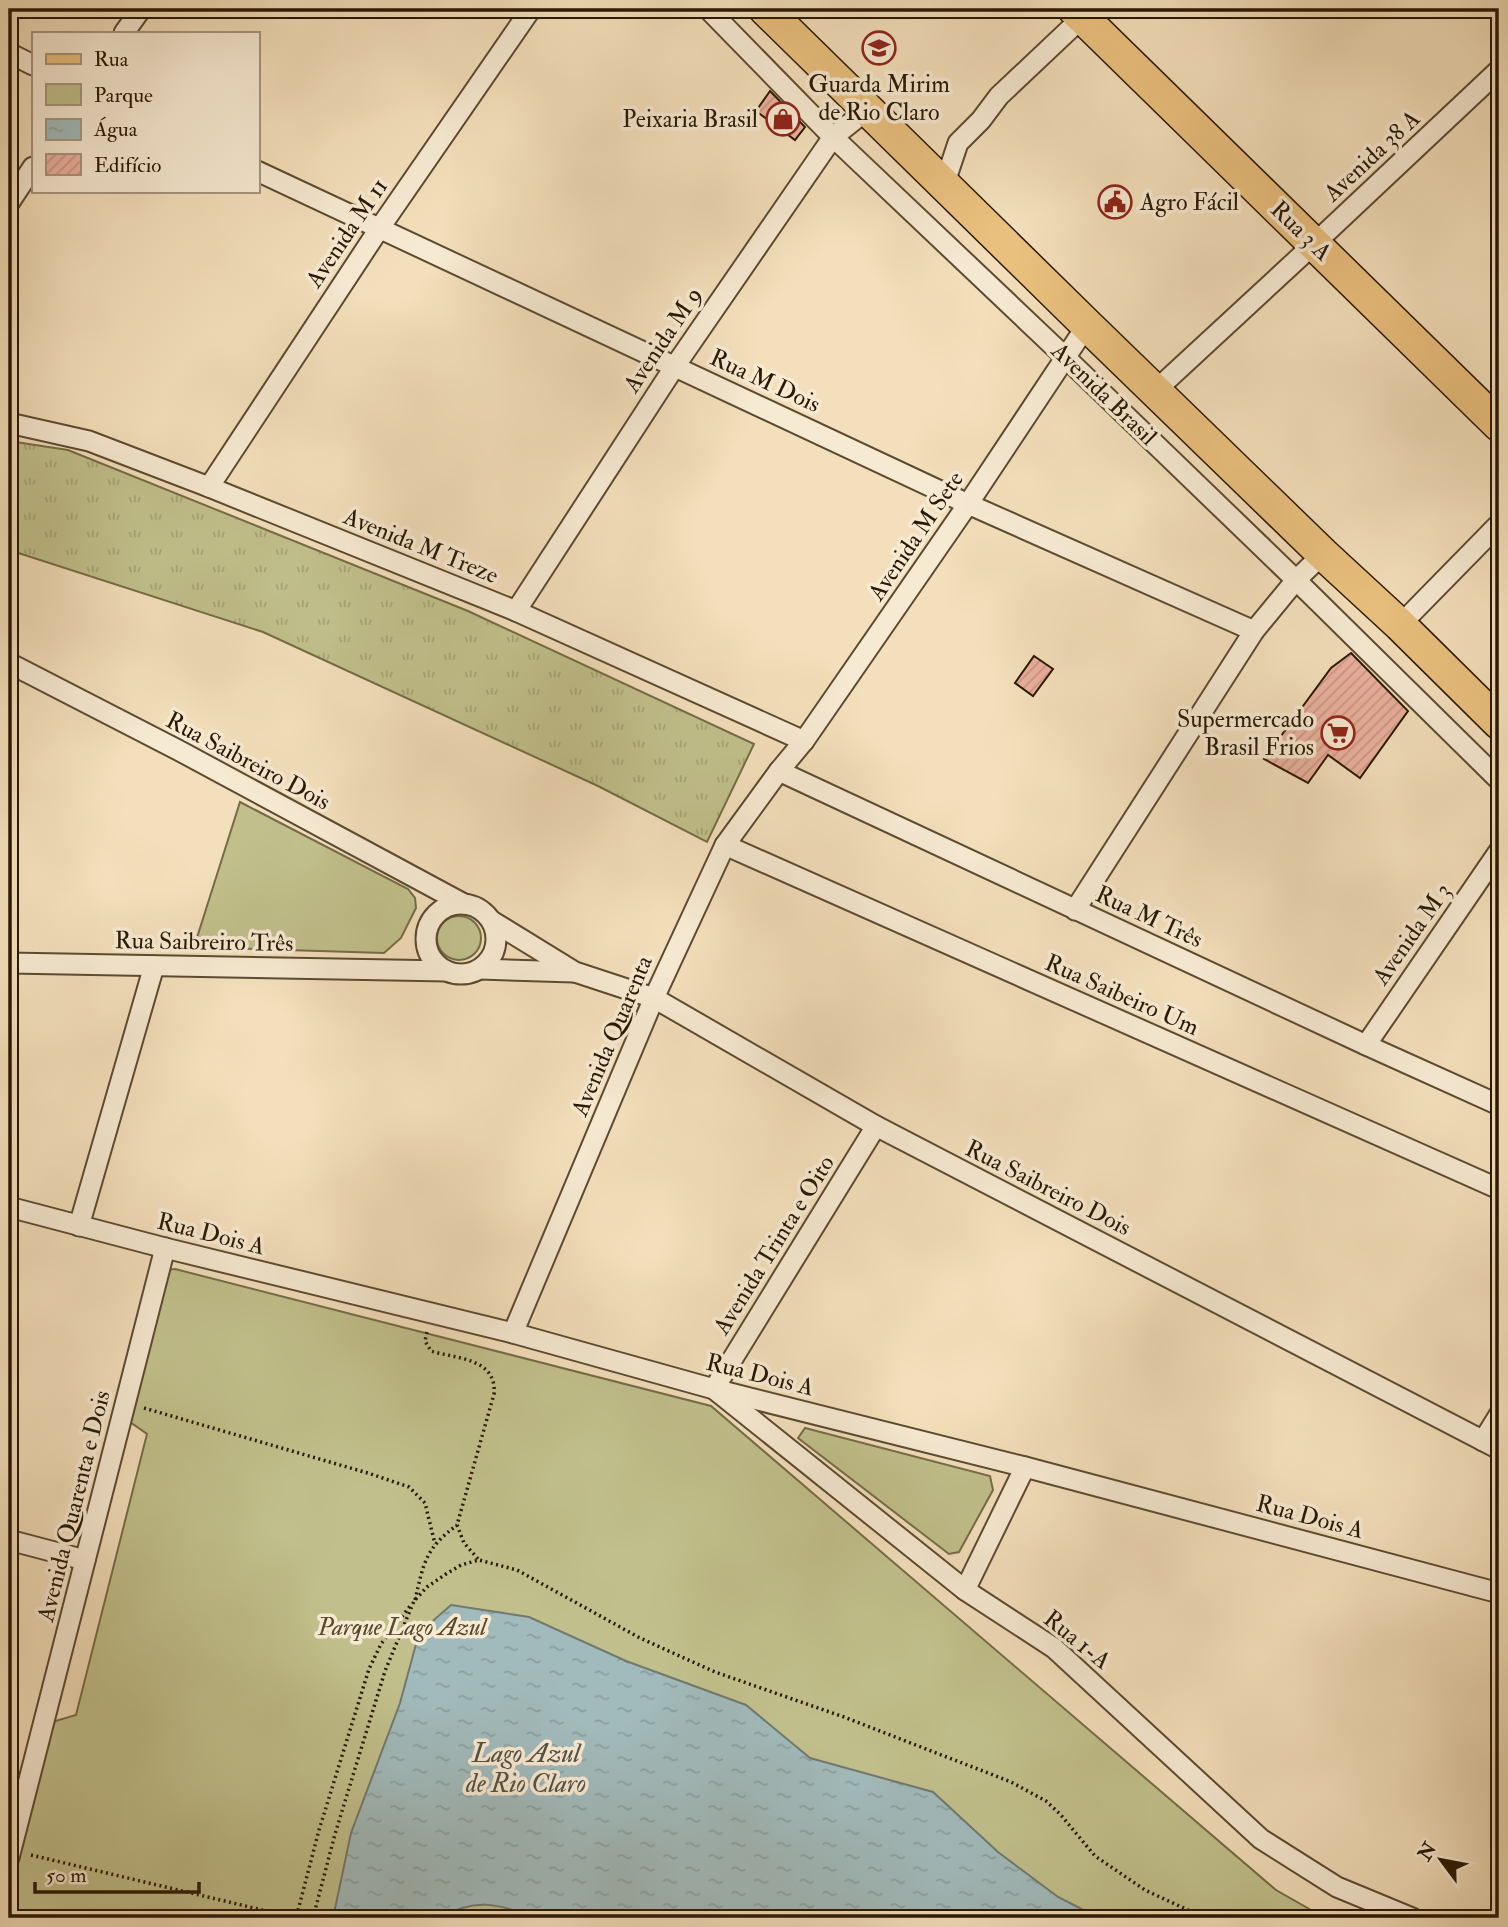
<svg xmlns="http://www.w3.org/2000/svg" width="1508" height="1927" font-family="'IM FELL Double Pica',serif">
	<defs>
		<pattern id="grass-tufts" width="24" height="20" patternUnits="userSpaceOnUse" patternTransform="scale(1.75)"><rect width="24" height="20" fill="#c1c08c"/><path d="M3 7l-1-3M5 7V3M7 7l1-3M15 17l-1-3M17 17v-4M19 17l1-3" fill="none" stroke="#a6a477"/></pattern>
		<pattern id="water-ripples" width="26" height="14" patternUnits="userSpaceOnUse" patternTransform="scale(1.75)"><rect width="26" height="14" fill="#a1babb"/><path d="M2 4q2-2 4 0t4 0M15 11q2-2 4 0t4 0" fill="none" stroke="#8b9f9f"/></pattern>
		<pattern id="building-hatch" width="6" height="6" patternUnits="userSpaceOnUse" patternTransform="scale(1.75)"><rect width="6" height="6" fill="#ebb09e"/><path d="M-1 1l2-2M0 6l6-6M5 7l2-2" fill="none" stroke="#ca9786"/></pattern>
	</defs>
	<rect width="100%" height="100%" fill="#f3dfbb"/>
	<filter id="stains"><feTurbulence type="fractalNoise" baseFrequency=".00286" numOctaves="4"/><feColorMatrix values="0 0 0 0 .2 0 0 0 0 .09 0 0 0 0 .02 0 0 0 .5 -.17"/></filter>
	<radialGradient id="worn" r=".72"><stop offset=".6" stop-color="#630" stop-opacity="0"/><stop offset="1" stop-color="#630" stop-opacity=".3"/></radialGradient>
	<path fill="url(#grass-tufts)" stroke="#756c47" stroke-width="2" d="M 9,441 L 68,450 L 468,611 L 754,744 L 707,842 L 598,786 L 263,632 L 9,550 Z"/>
	<g fill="#c1c08c" stroke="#756c47" stroke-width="2">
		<path d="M 240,802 L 408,889 L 415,898 L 416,908 L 401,938 L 384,953 L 194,947 Z"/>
		<circle cx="459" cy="938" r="22"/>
		<path d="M 175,1269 L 711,1406 L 1276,1890 L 1325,1918 L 9,1918 L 9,1889 L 52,1722 L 76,1715 L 147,1434 L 130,1422 L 167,1270 Z"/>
		<path d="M 805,1428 L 990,1476 L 993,1490 L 959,1552 L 949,1554 L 798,1438 Z"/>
	</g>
	<path fill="url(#water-ripples)" stroke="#717971" stroke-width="2" d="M 451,1605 L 529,1617 L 626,1661 L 746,1705 L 810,1758 L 933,1792 L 998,1852 L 1058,1897 L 1099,1918 L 532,1918 C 499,1902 472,1899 440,1918 L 333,1918 L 351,1833 L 400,1703 L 419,1633 Z"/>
	<g fill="url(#building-hatch)" stroke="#291802" stroke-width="2">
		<path d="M 770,91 L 805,127 L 795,140 L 756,111 Z"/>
		<path d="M 1351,653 L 1408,711 L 1360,778 L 1328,755 L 1308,783 L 1264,759 L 1331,668 Z"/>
		<path d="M 1034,656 L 1053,669 L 1033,696 L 1015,683 Z"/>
	</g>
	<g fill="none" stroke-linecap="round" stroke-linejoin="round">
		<defs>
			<g id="street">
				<path d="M 708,9 L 833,137 L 1065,357 L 1296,580 L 1499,780"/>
				<path d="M 124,33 L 141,9"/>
				<path d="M 9,53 L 33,65"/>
				<path d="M 257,171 L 968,504 L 1254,631"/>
				<path d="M 944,185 L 958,143 L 981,120 L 999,96 L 1088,12"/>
				<path d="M 9,203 L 33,167"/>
				<path d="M 1155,391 L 1314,244 L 1499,70"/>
				<path d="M 9,423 L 89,441 L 209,487 L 516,611 L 804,741"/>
				<path d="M 209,487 L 379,229 L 531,9"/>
				<path d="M 516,611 L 675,366 L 833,137 L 867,110"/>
				<path d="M 1400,625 L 1499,524"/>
				<path d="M 9,663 L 178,750 L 464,904"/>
				<path d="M 779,771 L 1366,1045 L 1499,1105"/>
				<path d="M 725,845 L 1499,1189"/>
				<circle cx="461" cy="939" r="35"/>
				<path d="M 1075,910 L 1254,631 L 1296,580 L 1323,554"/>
				<path d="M 492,921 L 575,972 L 654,998 L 876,1126 L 1499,1449"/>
				<path d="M 9,963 L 447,971"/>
				<path d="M 480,969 L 573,972"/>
				<path d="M 1366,1045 L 1499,851"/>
				<path d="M 876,1126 L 714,1389 L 965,1590 L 1054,1648 L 1261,1839 L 1337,1887 L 1412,1918"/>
				<path d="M 9,1207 L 165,1248 L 513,1333 L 714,1389 L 1025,1467 L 1499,1593"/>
				<path d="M 79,1226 L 154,966"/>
				<path d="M 513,1333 L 654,998 L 725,845 L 779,771 L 804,741 L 968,504 L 1087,325"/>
				<path d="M 1483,1441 L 1499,1415"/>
				<path d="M 9,1540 L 85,1560"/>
				<path d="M 965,1590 L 1025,1467"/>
				<path d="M 9,1858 L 165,1248"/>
			</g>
			<g id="primary">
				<path d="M 765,9 L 1087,325 L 1323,554 L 1400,625 L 1499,723"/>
				<path d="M 1074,9 L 1499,425"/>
			</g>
		</defs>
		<use href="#street" stroke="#5c4a30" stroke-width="23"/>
		<use href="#primary" stroke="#291802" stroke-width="35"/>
		<g stroke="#291802" stroke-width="3.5" stroke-dasharray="2 3.5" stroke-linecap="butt">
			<path d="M 427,1332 L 425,1341 L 431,1351 C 457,1359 497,1358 494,1394 L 457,1525 L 464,1543 L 479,1560"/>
			<path d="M 144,1408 L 371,1474 L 409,1487 L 425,1503 L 435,1544"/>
			<path d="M 415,1600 C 424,1562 425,1549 457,1525"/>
			<path d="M 31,1855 L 296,1918 L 319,1830 L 369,1669 L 381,1644 L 410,1606"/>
			<path d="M 313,1918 L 335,1834 L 385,1671 L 414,1601 L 427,1587 L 446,1574 L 461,1565 L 479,1560 L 517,1570 L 640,1638 L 715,1672 L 844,1717 L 1011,1782 L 1046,1801 L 1060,1814 L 1095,1856 L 1145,1890 L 1190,1911 L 1212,1918"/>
		</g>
		<use href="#street" stroke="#f7ead3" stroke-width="19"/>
		<use href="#primary" stroke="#eac07e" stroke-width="32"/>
	</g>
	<defs>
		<symbol id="university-ring" viewBox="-11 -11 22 22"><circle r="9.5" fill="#f7ead3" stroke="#8f2418" stroke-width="1.5"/><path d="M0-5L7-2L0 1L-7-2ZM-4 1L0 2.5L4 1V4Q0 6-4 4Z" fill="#8f2418"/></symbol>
		<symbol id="shop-ring" viewBox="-11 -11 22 22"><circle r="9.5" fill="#f7ead3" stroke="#8f2418" stroke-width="1.5"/><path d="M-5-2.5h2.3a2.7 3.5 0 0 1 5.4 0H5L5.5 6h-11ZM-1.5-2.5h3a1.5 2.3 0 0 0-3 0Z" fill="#8f2418"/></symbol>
		<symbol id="civic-ring" viewBox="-11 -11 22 22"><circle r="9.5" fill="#f7ead3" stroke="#8f2418" stroke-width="1.5"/><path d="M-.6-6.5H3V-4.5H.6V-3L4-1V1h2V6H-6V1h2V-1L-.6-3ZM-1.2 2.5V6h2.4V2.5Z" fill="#8f2418"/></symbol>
		<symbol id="supermarket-ring" viewBox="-11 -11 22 22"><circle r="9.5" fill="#f7ead3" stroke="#8f2418" stroke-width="1.5"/><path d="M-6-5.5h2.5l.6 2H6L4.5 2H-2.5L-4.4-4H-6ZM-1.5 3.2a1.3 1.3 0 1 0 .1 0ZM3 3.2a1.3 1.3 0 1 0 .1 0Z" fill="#8f2418"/></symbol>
	</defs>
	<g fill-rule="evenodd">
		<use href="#university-ring" x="860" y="29" width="38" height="38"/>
		<use href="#shop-ring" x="764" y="100" width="38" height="38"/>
		<use href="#civic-ring" x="1096" y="183" width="38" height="38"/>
		<use href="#supermarket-ring" x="1319" y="714" width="38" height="38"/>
	</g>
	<g text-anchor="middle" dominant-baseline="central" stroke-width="7" stroke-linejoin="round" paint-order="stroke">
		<g font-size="24" fill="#291802" stroke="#f7ead3" text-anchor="end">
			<text x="879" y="84" text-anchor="middle">Guarda Mirim<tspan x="879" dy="28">de Rio Claro</tspan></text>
			<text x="758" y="119">Peixaria Brasil</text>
			<text x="1140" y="202" text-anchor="start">Agro Fácil</text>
			<text x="1314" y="719">Supermercado<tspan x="1314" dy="28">Brasil Frios</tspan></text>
		</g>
		<g font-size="24" fill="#291802" stroke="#f7ead3">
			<text transform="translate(1372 156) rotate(-43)">Avenida 38 A</text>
			<text transform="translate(1301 231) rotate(44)">Rua 3 A</text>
			<text transform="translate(347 233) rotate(-56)">Avenida M 11</text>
			<text transform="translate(663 340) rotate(-56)">Avenida M 9</text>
			<text transform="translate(765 381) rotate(25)">Rua M Dois</text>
			<text transform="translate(1104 394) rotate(44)">Avenida Brasil</text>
			<text transform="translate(916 536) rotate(-56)">Avenida M Sete</text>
			<text transform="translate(421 546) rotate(22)">Avenida M Treze</text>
			<text transform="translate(248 761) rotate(28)">Rua Saibreiro Dois</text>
			<text transform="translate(1149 917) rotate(25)">Rua M Três</text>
			<text transform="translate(1412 934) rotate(-55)">Avenida M 3</text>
			<text transform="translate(204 942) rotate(1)">Rua Saibreiro Três</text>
			<text transform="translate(1122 995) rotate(24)">Rua Saibeiro Um</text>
			<text transform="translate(612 1036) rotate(-67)">Avenida Quarenta</text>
			<text transform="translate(1048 1188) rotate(27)">Rua Saibreiro Dois</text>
			<text transform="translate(211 1234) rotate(14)">Rua Dois A</text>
			<text transform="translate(774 1245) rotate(-58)">Avenida Trinta e Oito</text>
			<text transform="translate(760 1375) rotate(14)">Rua Dois A</text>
			<text transform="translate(74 1506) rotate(-76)">Avenida Quarenta e Dois</text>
			<text transform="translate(1310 1517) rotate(15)">Rua Dois A</text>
			<text transform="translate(1077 1640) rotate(39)">Rua 1-A</text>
		</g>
		<g font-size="24" font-style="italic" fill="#574a2b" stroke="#f7ead3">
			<text x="402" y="1627">Parque Lago Azul</text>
		</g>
		<g font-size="26" font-style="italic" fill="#535143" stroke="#f7ead3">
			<text x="526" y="1754">Lago Azul<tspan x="526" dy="30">de Rio Claro</tspan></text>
		</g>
	</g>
	<rect width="1508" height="1927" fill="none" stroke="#f3dfbb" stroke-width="35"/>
	<rect x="10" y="10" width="1487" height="1906" fill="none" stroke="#291802" stroke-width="3.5"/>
	<rect x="18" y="18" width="1473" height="1892" fill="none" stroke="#291802" stroke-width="2"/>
	<rect x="32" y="32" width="228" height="161" fill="#f7ead3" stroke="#a5967f" stroke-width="2"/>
	<rect x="46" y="54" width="35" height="10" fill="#eac07e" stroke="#a5967f" stroke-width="2"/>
	<text x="94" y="66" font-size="21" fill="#291802">Rua</text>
	<rect x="46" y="84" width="35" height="21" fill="#c1c08c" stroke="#a5967f" stroke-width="2"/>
	<text x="94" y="102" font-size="21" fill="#291802">Parque</text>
	<rect x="46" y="119" width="35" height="21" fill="url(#water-ripples)" stroke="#a5967f" stroke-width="2"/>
	<text x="94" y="136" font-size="21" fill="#291802">Água</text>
	<rect x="46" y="154" width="35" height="21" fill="url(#building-hatch)" stroke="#a5967f" stroke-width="2"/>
	<text x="94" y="172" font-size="21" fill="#291802">Edifício</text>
	<g transform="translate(1441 1860) rotate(302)" stroke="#f7ead3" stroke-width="5" paint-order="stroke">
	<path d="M0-5L12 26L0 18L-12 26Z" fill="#291802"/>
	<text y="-10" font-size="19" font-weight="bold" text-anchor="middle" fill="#291802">N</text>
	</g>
	<path d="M35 1882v10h164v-10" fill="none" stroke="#291802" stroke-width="3.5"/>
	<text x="46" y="1882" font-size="21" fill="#291802" stroke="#f7ead3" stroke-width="5" paint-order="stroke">50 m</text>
	<rect width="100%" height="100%" filter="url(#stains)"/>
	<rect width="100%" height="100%" fill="url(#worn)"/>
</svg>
